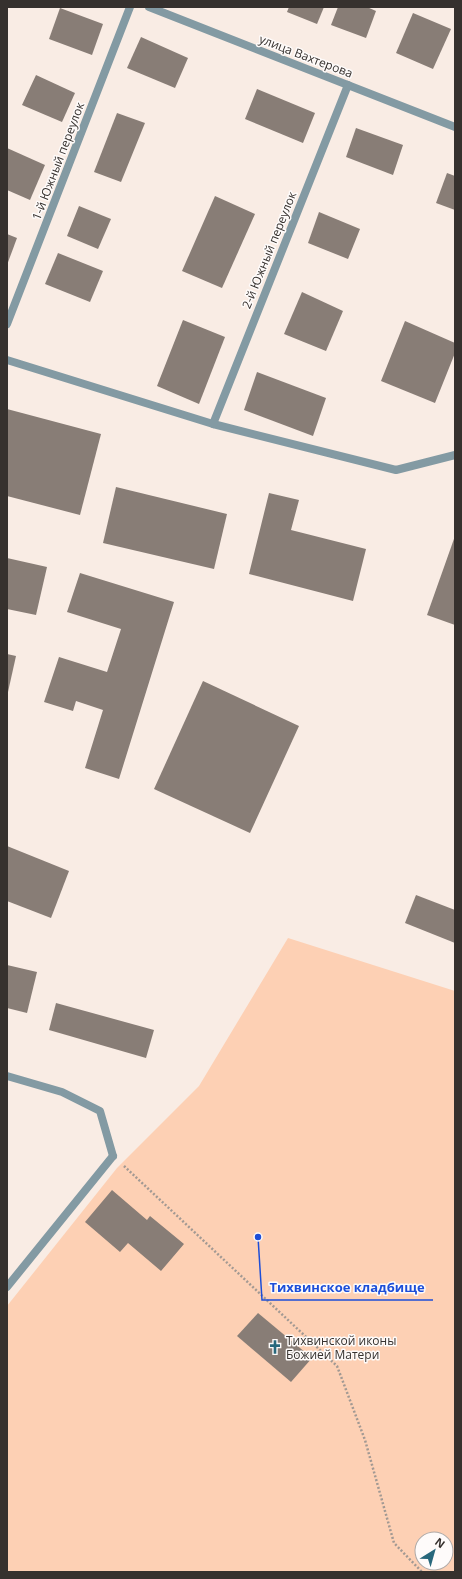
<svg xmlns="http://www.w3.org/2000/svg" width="462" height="1579" font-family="'Open Sans',sans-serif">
	<rect width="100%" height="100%" fill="#f9ece4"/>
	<path fill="#fdd0b4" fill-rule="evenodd" d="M 288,938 L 455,991 L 455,1572 L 7,1572 L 7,1306 L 117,1168 L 199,1086 ZM 422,1539 L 446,1539 L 446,1563 L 422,1563 Z"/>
	<g fill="#887d76">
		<path d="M 289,7 L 324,7 L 317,24 L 287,12 Z"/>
		<path d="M 338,7 L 367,7 L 376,11 L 366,38 L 331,25 Z"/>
		<path d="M 60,8 L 103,24 L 92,55 L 49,39 Z"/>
		<path d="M 413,13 L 451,29 L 433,69 L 396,53 Z"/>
		<path d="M 141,37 L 188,58 L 175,88 L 127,68 Z"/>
		<path d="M 36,75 L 75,93 L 62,122 L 22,105 Z"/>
		<path d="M 257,89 L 315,113 L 303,143 L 245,119 Z"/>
		<path d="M 117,113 L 145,123 L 121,182 L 94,172 Z"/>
		<path d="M 356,128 L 403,145 L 393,175 L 346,157 Z"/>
		<path d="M 7,148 L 45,165 L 30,200 L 7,190 Z"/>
		<path d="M 447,173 L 455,176 L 455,210 L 436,203 Z"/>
		<path d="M 215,196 L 255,214 L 222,288 L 182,271 Z"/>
		<path d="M 79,206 L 111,219 L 98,249 L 67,236 Z"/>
		<path d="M 319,212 L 360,229 L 348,259 L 308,243 Z"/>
		<path d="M 7,234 L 17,238 L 7,265 Z"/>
		<path d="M 58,253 L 103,271 L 90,302 L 45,284 Z"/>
		<path d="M 302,292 L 343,311 L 326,351 L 284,334 Z"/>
		<path d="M 183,320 L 225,337 L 199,404 L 157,386 Z"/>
		<path d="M 405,321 L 455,343 L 455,353 L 435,403 L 381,381 Z"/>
		<path d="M 257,372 L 326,398 L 313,436 L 244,410 Z"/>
		<path d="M 7,409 L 101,434 L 80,515 L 7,496 Z"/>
		<path d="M 116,487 L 227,514 L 214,569 L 103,543 Z"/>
		<path d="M 269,493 L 299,500 L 291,530 L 366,549 L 353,601 L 249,574 Z"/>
		<path d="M 455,536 L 455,625 L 427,615 Z"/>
		<path d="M 7,558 L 47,567 L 36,615 L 7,609 Z"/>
		<path d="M 80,573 L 174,602 L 119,779 L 85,768 L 103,710 L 76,701 L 73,711 L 44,702 L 59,657 L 107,672 L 121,629 L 67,612 Z"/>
		<path d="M 7,654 L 16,656 L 8,692 L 7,692 Z"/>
		<path d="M 203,681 L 299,726 L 250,833 L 154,789 Z"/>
		<path d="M 7,846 L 69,871 L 51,918 L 7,901 Z"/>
		<path d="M 416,895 L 455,910 L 455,943 L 405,923 Z"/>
		<path d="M 7,965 L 37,972 L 27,1013 L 7,1008 Z"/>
		<path d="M 56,1003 L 154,1030 L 146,1058 L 49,1030 Z"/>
		<path d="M 112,1190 L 147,1220 L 150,1216 L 184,1244 L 161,1271 L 128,1243 L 120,1252 L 85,1222 Z"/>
		<path d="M 258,1313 L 312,1358 L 291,1382 L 237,1336 Z"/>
	</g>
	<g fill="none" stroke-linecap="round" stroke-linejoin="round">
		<path stroke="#a29993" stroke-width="2.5" stroke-dasharray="2 2" stroke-linecap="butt" d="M 124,1166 L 337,1366 L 365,1440 L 394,1543 L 422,1572"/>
		<g stroke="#839aa3" stroke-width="8">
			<path d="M 7,360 L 213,424 L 396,470 L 455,455"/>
			<path d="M 7,1287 L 113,1156"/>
		</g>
		<g stroke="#839aa3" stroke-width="8">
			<path d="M 149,7 L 455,127"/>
			<path d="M 7,324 L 130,7"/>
			<path d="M 213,424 L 348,85"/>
			<path d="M 7,1076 L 62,1092 L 100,1111 L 113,1156"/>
		</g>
	</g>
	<defs>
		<symbol id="church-bare" viewBox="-9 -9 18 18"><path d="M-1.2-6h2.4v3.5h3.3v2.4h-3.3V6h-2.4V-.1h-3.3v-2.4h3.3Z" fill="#28687c" stroke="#fefbfa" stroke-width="2.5" paint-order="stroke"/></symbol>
	</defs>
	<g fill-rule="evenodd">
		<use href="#church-bare" x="265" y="1337" width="20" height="20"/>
	</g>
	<g text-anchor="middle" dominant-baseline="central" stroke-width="3" stroke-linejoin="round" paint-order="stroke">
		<g font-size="12" fill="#36312e" stroke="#fefbfa">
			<text transform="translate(306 56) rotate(21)">улица Вахтерова</text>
			<text transform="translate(58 161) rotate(-69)">1-й Южный переулок</text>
			<text transform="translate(269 250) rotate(-68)">2-й Южный переулок</text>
		</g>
		<g font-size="12" fill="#36312e" stroke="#fefbfa" text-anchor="start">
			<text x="286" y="1340">Тихвинской иконы<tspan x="286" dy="14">Божией Матери</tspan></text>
		</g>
	</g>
	<path fill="none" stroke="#1d4ed8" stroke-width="1.5" d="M258 1237L262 1300H433"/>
	<circle fill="#1d4ed8" stroke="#fefbfa" stroke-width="1.5" cx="258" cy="1237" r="4"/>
	<g font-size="13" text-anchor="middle" font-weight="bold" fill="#1d4ed8" stroke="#fefbfa" stroke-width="3" stroke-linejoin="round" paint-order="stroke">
		<text x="347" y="1292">Тихвинское кладбище</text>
	</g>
	<rect width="462" height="1579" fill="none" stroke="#36312e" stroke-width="16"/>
	<g transform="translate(434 1551) rotate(37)"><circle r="19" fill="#fefbfa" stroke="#aeaaa8"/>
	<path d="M0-3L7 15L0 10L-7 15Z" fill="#28687c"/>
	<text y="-6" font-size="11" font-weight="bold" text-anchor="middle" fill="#36312e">N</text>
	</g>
</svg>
